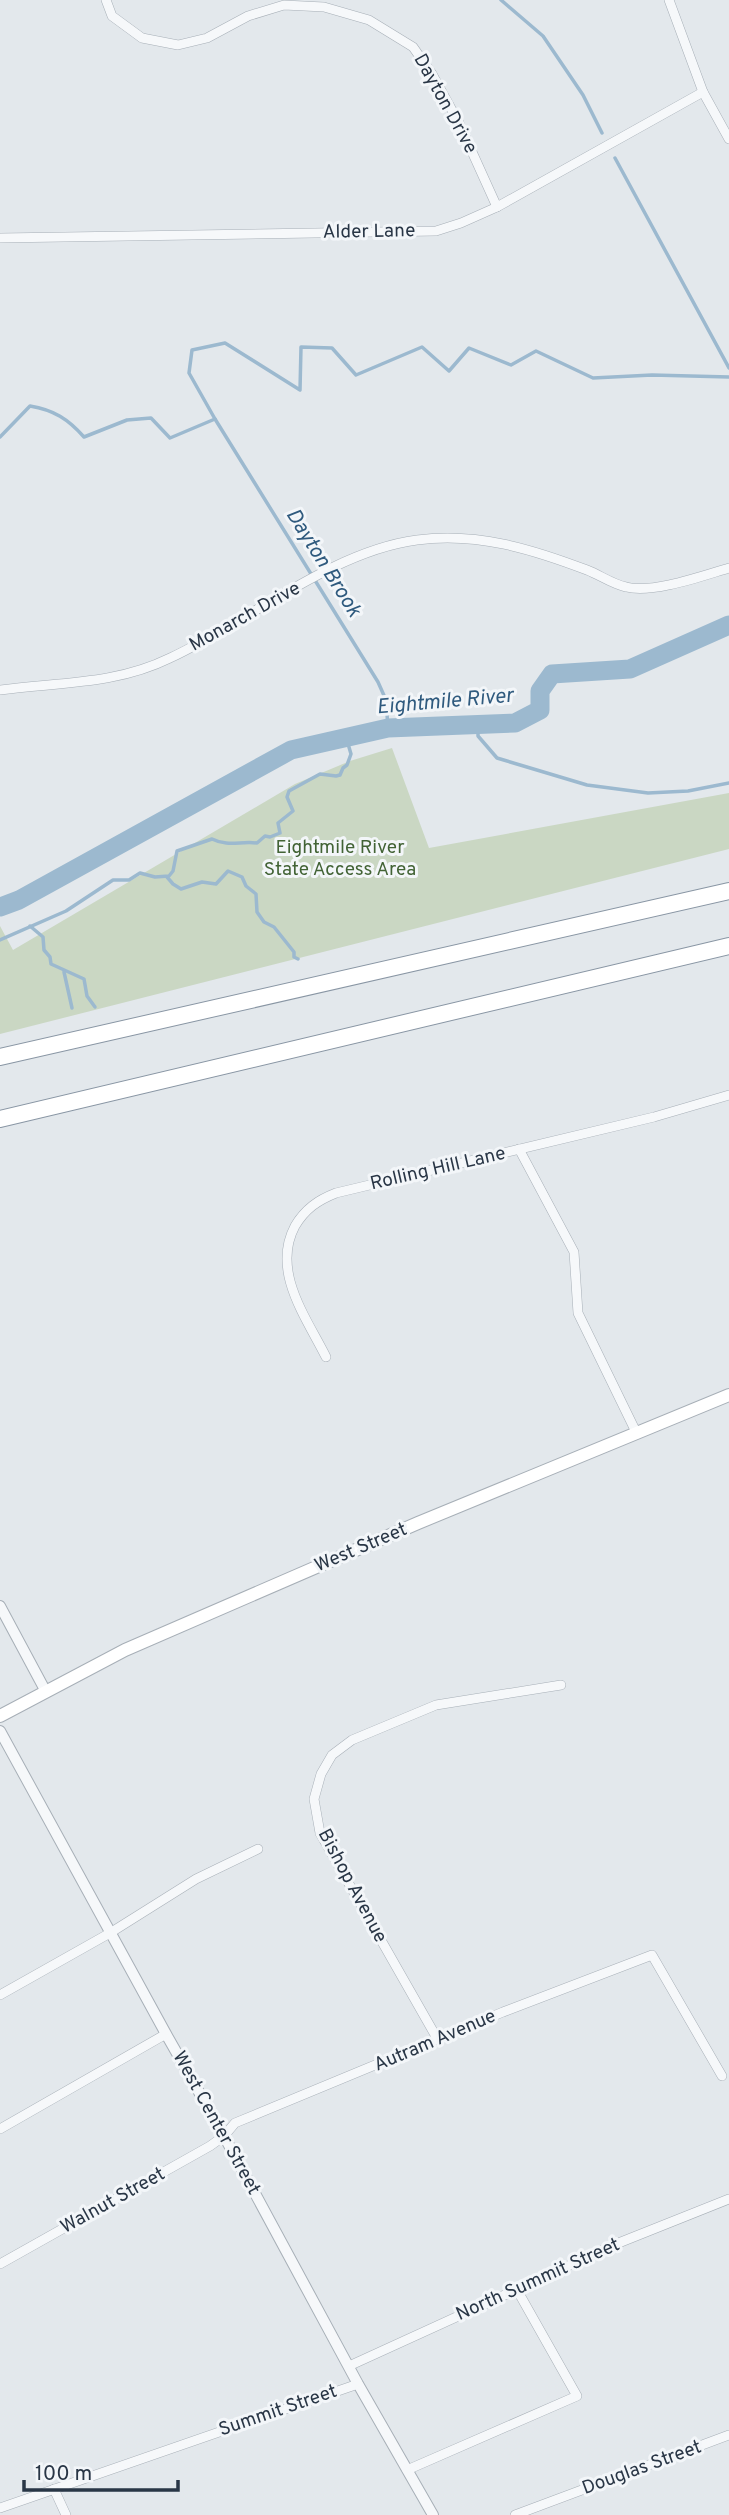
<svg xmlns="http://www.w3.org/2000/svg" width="729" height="2515" font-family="Overpass,sans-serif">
	<rect width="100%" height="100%" fill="#e3e8ec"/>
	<path fill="#cad7c3" d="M 392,748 L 429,848 L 729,793 L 729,849 L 0,1034 L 0,926 L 13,950 L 295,784 L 350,761 Z"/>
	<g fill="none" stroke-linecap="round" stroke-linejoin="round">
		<g stroke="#9cb9cf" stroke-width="3.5">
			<path d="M 501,0 L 543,36 L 583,95 L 602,133"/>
			<path d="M 615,158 L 729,368"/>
			<path d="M 215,419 L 189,373 L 192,350 L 225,343 L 300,390 L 301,347 L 332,348 L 356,375 L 422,347 L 449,371 L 469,348 L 511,365 L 536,351 L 593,378 L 652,375 L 729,377"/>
			<path d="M 0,437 L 30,406 C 54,410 68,419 84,437 L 127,420 L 151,418 L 170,438 L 215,419 L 378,682 L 386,700 L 388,728"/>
			<path d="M 478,724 L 478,736 L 497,758 L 587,785 L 648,793 L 688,791 L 729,783"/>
			<path d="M 167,877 L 173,884 L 181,889 L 202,882 L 216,884 L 228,871 L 242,877 L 246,886 L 256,894 L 257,912 L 264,922 L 274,927 L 294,952 L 294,957 L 298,959"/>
			<path d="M 30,926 L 43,937 L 44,950 L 50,957 L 51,964 L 84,979 L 87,996 L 95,1007"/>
			<path d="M 0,940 L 66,911 L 113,880 L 129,880 L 140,873 L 155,877 L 169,876 L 173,871 L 177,851 L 212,839 C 228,847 240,841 257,843 L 265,836 L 270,837 L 280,833 L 278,823 L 293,811 L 287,797 L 289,791 L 320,774 L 336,776 L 340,775 L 343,768 L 347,765 L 351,754 L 346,737"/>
			<path d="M 64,972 L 72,1008"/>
		</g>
		<path stroke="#9cb9cf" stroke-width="19" d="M 0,907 L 19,900 L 291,750 L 388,728 L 515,723 L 540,710 L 540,691 L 552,674 L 630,669 L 729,625"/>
		<defs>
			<g id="minor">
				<path d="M 106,0 L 112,16 L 142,38 L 178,45 L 207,38 L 248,16 L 284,5 L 324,7 L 369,20 L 413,47 L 432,74 L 459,123 L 497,207"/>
				<path d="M 669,0 L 703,92 L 729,139"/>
				<path d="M 0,238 L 436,231 L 461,223 L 497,207 L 703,92"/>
				<path d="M 0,690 C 59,682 115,685 170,658 C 248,622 332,551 417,540 C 477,532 532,549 587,570 C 600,575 612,584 626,587 C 652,594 702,576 729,568"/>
				<path d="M 519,1149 L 574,1252 L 578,1313 L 637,1434"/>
				<path d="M 326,1357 C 306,1317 271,1271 295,1226 C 305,1209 318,1200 336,1193 L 654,1117 L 729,1095"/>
				<path d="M 0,1995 L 110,1933 L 196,1879 L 258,1849"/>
				<path d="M 438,2040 L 320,1833 L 314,1799 L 321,1774 L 332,1755 L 352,1740 L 436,1705 L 561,1685"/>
				<path d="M 0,2129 L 166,2034"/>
				<path d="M 0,2264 L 210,2146 L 224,2136 L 235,2123 L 503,2012 L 652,1955 L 722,2076"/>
				<path d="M 349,2366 L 616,2244 L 729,2199"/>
				<path d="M 407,2470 L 577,2396 L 516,2288"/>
				<path d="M 54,2489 L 66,2515"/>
				<path d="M 0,2508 L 358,2384"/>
				<path d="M 515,2515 L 729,2435"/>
			</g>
			<g id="tertiary">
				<path d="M 0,1606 L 45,1690"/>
				<path d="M 0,1731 L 166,2034 L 224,2136 L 358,2384 L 433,2515"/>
			</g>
			<path id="secondary" d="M 0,1716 L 125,1650 L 418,1523 L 729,1395"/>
			<g id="motorway">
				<path d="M 0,1057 L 729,891"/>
				<path d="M 0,1119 L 729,946"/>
			</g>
		</defs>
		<use href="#minor" stroke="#a7afb7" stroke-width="10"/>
		<use href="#tertiary" stroke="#a7afb7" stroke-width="12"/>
		<use href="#secondary" stroke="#a7afb7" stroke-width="14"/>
		<use href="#motorway" stroke="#8996a4" stroke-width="18"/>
		<use href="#minor" stroke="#f6f8fa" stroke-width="9"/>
		<use href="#tertiary" stroke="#f6f8fa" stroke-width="10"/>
		<use href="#secondary" stroke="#fff" stroke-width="12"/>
		<use href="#motorway" stroke="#fff" stroke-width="16"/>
	</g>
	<g text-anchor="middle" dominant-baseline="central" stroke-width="6" stroke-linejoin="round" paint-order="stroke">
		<g font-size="19" fill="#293646" stroke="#f3f6f9">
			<text transform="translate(445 104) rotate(61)">Dayton Drive</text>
			<text transform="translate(369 232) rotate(-1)">Alder Lane</text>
			<text transform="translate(245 617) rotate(-29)">Monarch Drive</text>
			<text transform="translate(438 1169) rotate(-13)">Rolling Hill Lane</text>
			<text transform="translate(361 1548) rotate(-23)">West Street</text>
			<text transform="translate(352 1886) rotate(62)">Bishop Avenue</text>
			<text transform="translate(435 2041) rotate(-23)">Autram Avenue</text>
			<text transform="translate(216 2123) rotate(61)">West Center Street</text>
			<text transform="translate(113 2201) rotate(-29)">Walnut Street</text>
			<text transform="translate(538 2280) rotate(-24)">North Summit Street</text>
			<text transform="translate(278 2411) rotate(-19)">Summit Street</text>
			<text transform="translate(642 2468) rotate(-20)">Douglas Street</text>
		</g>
		<g font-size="19" fill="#426335" stroke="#f3f6f9">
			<text x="340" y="848">Eightmile River<tspan x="340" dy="22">State Access Area</tspan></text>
		</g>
		<g font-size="21" font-style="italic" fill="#2f5a7e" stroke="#f3f6f9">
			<text transform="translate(323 563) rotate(58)">Dayton Brook</text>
			<text transform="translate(445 702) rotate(-5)">Eightmile River</text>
		</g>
	</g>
	<path d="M24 2480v10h154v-10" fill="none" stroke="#293646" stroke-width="3.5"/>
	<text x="35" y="2480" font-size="21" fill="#293646" stroke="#f3f6f9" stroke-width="5" paint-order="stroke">100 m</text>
</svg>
